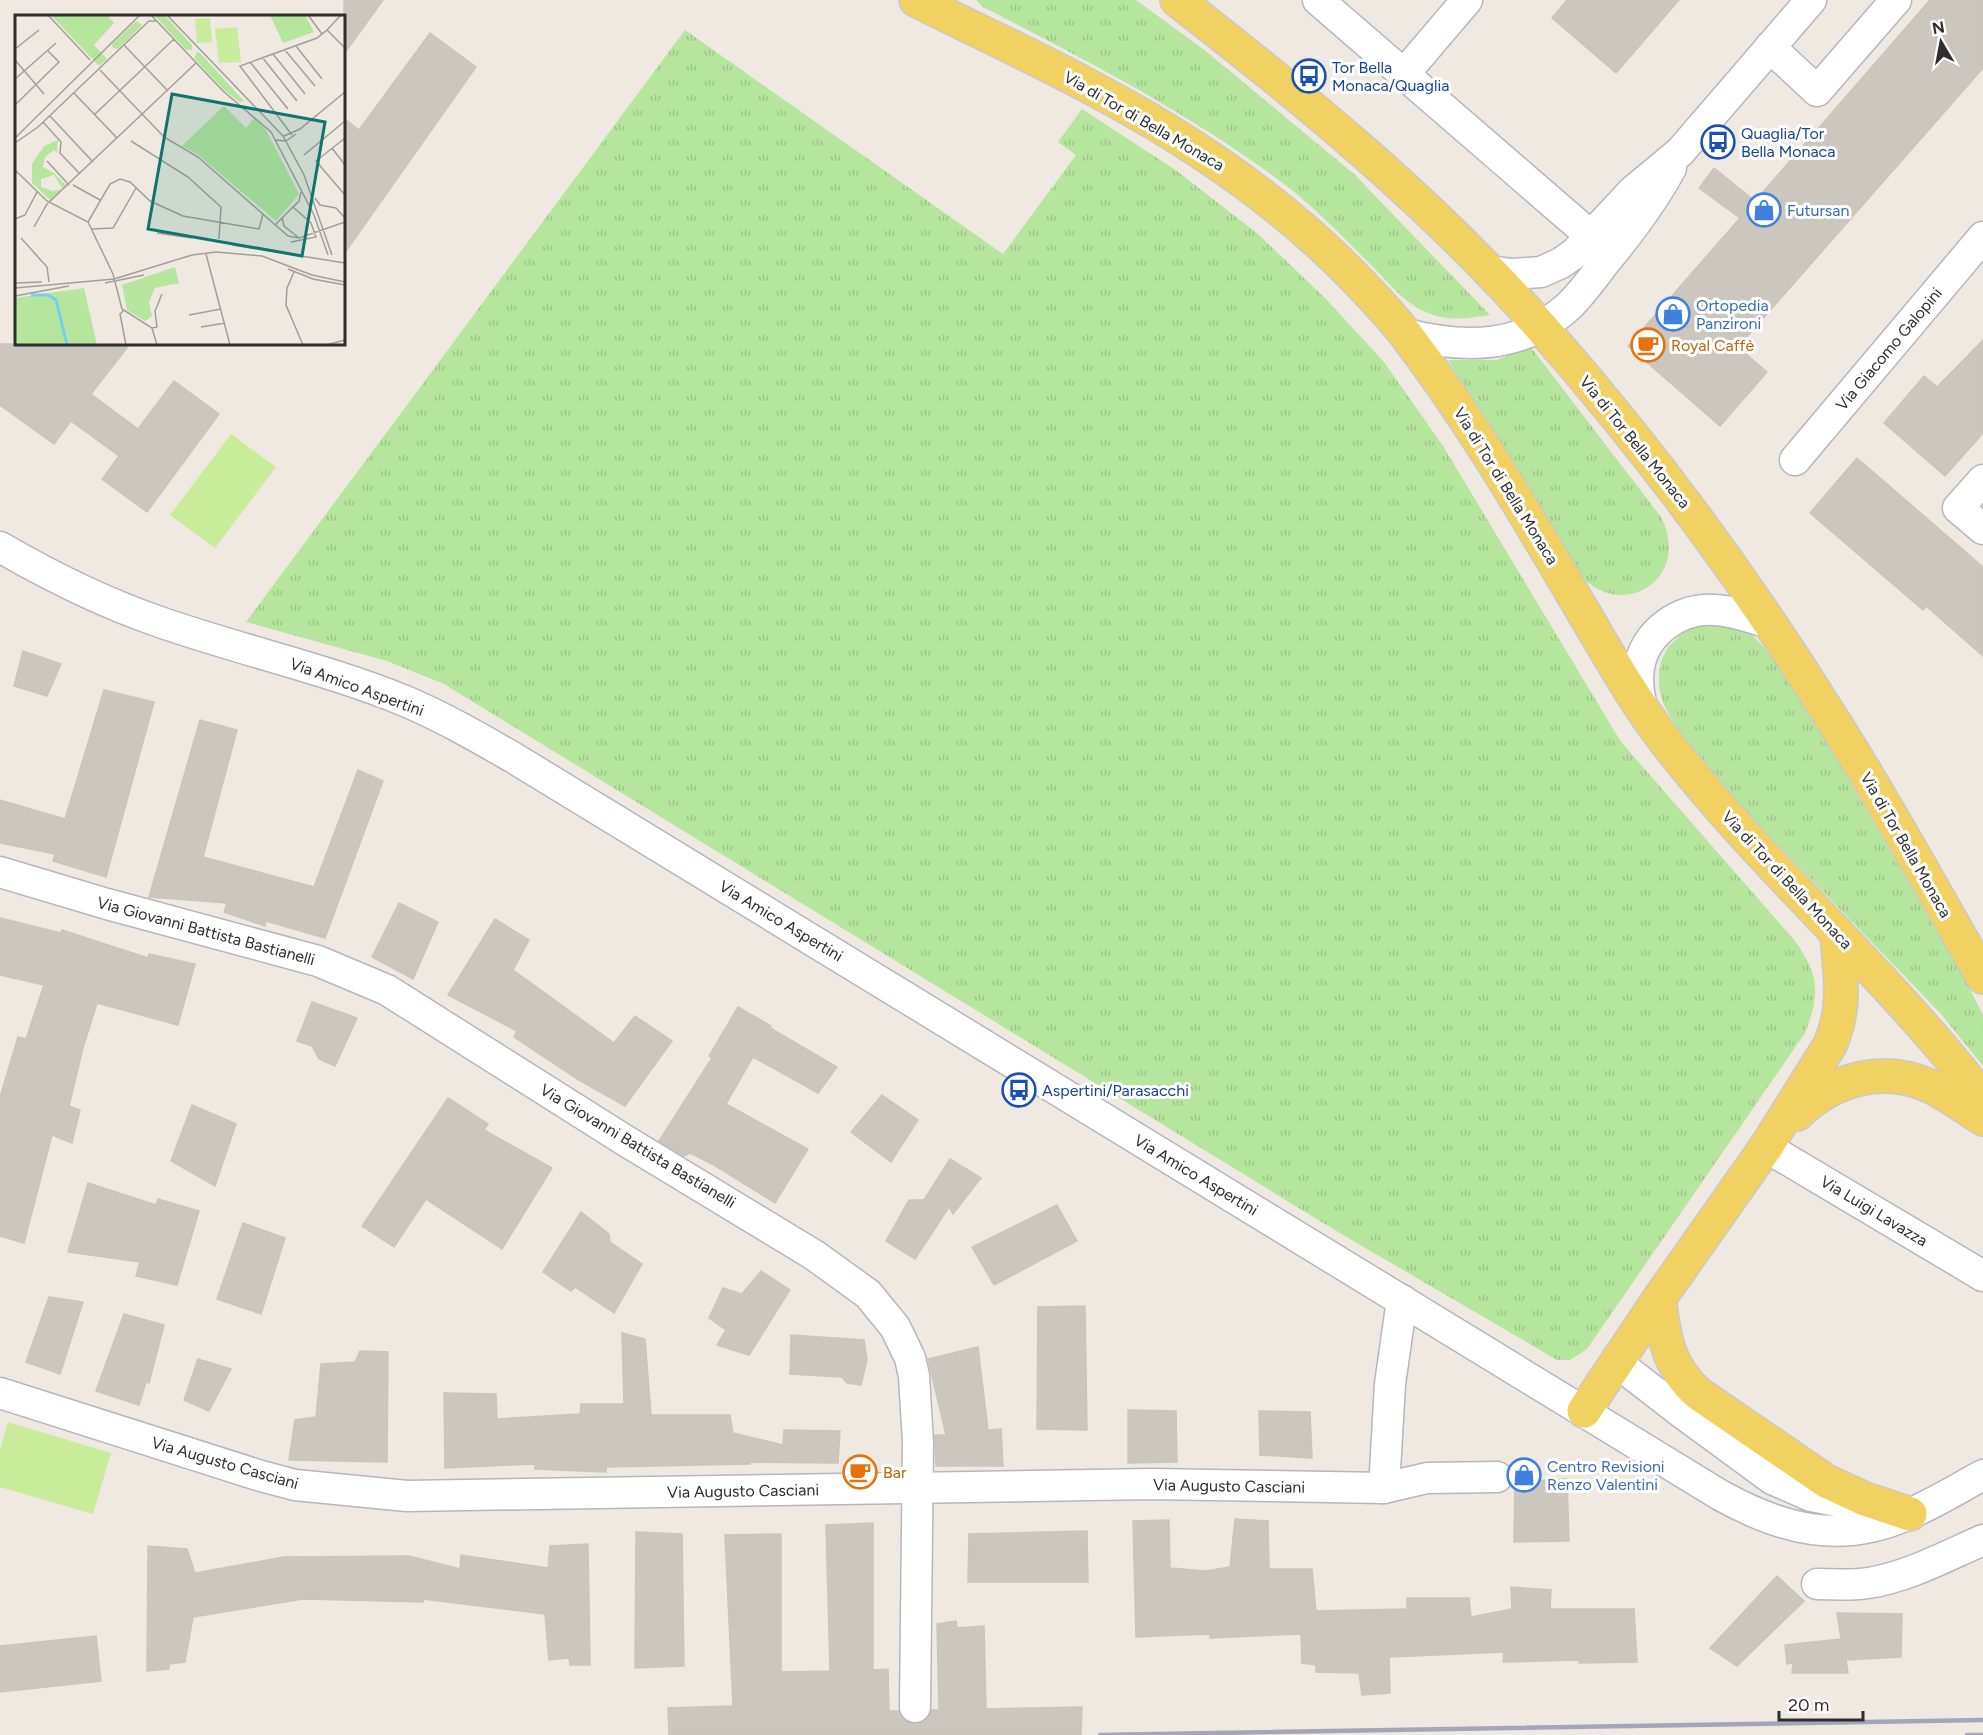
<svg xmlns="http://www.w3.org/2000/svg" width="1983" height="1735" font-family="Figtree,sans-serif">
	<defs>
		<pattern id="grass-tufts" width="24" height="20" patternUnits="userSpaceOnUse" patternTransform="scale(1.5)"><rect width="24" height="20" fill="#b6e59e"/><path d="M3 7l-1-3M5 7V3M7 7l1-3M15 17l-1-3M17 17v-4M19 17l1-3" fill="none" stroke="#9dc588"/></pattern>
	</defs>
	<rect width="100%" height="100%" fill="#efe9e1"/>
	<g fill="url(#grass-tufts)">
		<path d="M 976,0 L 1136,0 L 1203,49 L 1354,174 L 1490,315 C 1469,318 1449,322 1428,313 C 1405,304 1390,284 1373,267 C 1342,236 1312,204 1276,178 C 1185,111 1084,59 983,7 Z"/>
		<path d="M 685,30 L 1003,254 L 1076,155 L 1058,142 L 1082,109 L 1177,171 L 1258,234 L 1325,298 L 1384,362 L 1443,446 L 1621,742 L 1795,941 C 1820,976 1820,994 1805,1033 L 1587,1349 L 1570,1360 L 1557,1360 L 1333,1229 L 444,684 L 387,661 L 246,622 Z"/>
		<path d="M 1530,346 L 1661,517 C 1691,575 1629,621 1582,578 L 1448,360 L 1497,360 Z"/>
		<path d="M 1716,621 L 1749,632 L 1763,646 L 1776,663 L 1832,751 L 1961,972 L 1983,1015 L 1983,1066 L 1941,1014 L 1725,790 L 1686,742 L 1670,716 L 1663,703 L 1659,688 L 1659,672 L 1662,659 L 1668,647 L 1687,629 Z"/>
	</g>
	<g fill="#c9ec9a">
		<path d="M 231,434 L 276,467 L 215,548 L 170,515 Z"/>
		<path d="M 8,1422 L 111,1453 L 93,1514 L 0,1487 L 0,1450 Z"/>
	</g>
	<g fill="#cbc7bf" stroke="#cbc5ba" stroke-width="1.5">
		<path d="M 344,0 L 383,0 L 344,54 Z"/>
		<path d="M 1567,0 L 1679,0 L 1616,73 L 1552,18 Z"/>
		<path d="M 1930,0 L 1983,0 L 1983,68 L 1738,347 L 1767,372 L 1720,426 L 1628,346 L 1740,218 L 1699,188 L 1714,168 L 1755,201 Z"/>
		<path d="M 430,33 L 476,67 L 344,254 L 344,118 L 359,130 Z"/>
		<path d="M 1983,340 L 1983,433 L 1945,476 L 1884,423 L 1924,376 L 1937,387 Z"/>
		<path d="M 0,344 L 130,344 L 91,394 L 138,429 L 174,381 L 219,414 L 147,512 L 102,479 L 119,456 L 71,421 L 54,444 L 0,405 Z"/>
		<path d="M 1857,458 L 1983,567 L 1983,656 L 1926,606 L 1923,610 L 1810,513 Z"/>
		<path d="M 23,651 L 61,664 L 47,696 L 14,686 Z"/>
		<path d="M 104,690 L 154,702 L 106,877 L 53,861 L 55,854 L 0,843 L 0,800 L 65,819 Z"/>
		<path d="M 200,720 L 237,730 L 203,857 L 314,887 L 358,770 L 383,781 L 325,938 L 266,921 L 265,926 L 224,912 L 227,903 L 149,897 Z"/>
		<path d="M 399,903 L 438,922 L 413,979 L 372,957 Z"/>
		<path d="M 0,918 L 61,933 L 62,930 L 148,958 L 149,954 L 195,964 L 178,1025 L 97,1003 L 83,1048 L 69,1106 L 80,1110 L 72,1143 L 52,1135 L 24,1243 L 0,1236 L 0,1097 L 18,1037 L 26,1039 L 44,985 L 0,975 Z"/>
		<path d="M 495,919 L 529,940 L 513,970 L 614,1043 L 635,1016 L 672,1041 L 625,1106 L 579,1080 L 514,1037 L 517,1031 L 448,995 Z"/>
		<path d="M 312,1002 L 357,1018 L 335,1066 L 319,1059 L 312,1046 L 297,1041 Z"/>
		<path d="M 738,1007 L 771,1026 L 770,1028 L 837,1067 L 818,1093 L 753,1057 L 726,1104 L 808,1149 L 775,1203 L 714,1165 L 690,1153 L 684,1156 L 659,1141 L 712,1058 L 709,1056 Z"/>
		<path d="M 882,1095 L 918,1120 L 891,1162 L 851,1132 Z"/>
		<path d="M 448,1098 L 488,1124 L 484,1130 L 552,1168 L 502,1249 L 426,1199 L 394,1247 L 362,1226 Z"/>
		<path d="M 192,1105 L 236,1124 L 215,1186 L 171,1161 Z"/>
		<path d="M 950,1159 L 981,1178 L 953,1214 L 949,1207 L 915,1259 L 886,1241 L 909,1200 L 924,1200 Z"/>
		<path d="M 88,1183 L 156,1205 L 158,1199 L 199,1211 L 177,1285 L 136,1276 L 140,1262 L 68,1252 Z"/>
		<path d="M 1057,1205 L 1077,1241 L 994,1285 L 972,1247 Z"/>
		<path d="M 581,1212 L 609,1234 L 610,1242 L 642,1264 L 614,1313 L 575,1287 L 571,1291 L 543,1272 Z"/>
		<path d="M 243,1223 L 285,1238 L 261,1314 L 217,1299 Z"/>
		<path d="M 761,1271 L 790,1290 L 749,1355 L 717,1345 L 726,1330 L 709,1318 L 723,1288 L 742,1294 Z"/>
		<path d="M 49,1297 L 83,1302 L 60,1374 L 26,1362 Z"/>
		<path d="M 1085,1306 L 1087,1430 L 1037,1429 L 1038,1307 Z"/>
		<path d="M 124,1314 L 164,1325 L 149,1383 L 146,1382 L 139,1405 L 96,1391 Z"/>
		<path d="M 622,1333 L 645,1339 L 651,1415 L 730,1415 L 733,1433 L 783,1445 L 784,1430 L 840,1431 L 838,1463 L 750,1462 L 750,1464 L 606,1467 L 606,1472 L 535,1469 L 535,1464 L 445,1468 L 444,1393 L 496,1394 L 497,1419 L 580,1414 L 581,1404 L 624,1404 Z"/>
		<path d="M 791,1335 L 864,1340 L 867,1360 L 861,1385 L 847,1383 L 842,1377 L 790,1374 Z"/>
		<path d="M 978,1347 L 988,1430 L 1001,1429 L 1003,1466 L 936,1466 L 935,1435 L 946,1435 L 928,1359 Z"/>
		<path d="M 360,1351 L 388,1352 L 387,1462 L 289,1460 L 295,1420 L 316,1417 L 321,1364 L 355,1362 Z"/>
		<path d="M 198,1359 L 231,1369 L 209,1411 L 184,1400 Z"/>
		<path d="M 1128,1410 L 1176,1411 L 1177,1462 L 1128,1463 Z"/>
		<path d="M 1259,1411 L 1310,1412 L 1312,1458 L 1260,1455 Z"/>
		<path d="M 1567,1479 L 1569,1541 L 1514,1542 L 1515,1482 Z"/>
		<path d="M 1235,1519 L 1268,1521 L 1269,1569 L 1312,1569 L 1316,1611 L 1407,1609 L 1407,1598 L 1469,1598 L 1471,1617 L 1512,1609 L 1511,1587 L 1551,1590 L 1550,1609 L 1634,1609 L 1637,1662 L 1579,1663 L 1579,1660 L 1503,1662 L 1504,1652 L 1389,1657 L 1390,1693 L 1362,1695 L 1359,1673 L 1316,1672 L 1316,1665 L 1302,1663 L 1301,1634 L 1210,1638 L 1210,1634 L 1136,1637 L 1133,1521 L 1169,1520 L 1170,1568 L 1206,1571 L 1230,1567 Z"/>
		<path d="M 873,1523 L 873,1670 L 888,1669 L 889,1711 L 899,1711 L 906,1721 L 915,1724 L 924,1722 L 929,1716 L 931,1710 L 939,1710 L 937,1624 L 956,1621 L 957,1628 L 984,1626 L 986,1709 L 1082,1707 L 1081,1735 L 669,1735 L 668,1708 L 733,1706 L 725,1535 L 781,1534 L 781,1672 L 830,1671 L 826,1525 Z"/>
		<path d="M 1087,1531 L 1088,1582 L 968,1582 L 969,1534 Z"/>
		<path d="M 636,1532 L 682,1534 L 684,1666 L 635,1668 Z"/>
		<path d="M 588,1544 L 590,1665 L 570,1665 L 569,1658 L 549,1660 L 545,1614 L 423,1599 L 423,1602 L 303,1599 L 193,1617 L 185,1662 L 169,1664 L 169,1669 L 147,1671 L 148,1546 L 187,1549 L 195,1573 L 284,1557 L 409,1556 L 460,1569 L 461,1555 L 548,1568 L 550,1546 Z"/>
		<path d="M 1777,1576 L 1804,1601 L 1737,1666 L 1710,1648 Z"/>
		<path d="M 1837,1613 L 1902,1614 L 1901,1657 L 1846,1660 L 1848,1673 L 1792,1673 L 1793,1663 L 1787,1664 L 1785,1645 L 1841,1639 Z"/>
		<path d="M 96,1636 L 101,1681 L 0,1692 L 0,1646 Z"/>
	</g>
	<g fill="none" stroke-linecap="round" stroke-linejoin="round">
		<defs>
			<g id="minor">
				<path d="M 1318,0 L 1591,236"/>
				<path d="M 1770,47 L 1817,91 L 1896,0"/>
				<path d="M 1404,74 L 1467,0"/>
				<path d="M 1489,271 L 1512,274 L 1541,272 L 1561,263 L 1575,253 L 1633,191 L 1680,152 L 1811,0"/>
				<path d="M 1406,334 C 1465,349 1523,349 1570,305 C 1583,292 1594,277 1605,262 C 1630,232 1652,203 1671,168"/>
				<path d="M 1795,460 L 1983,237"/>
				<path d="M 1983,480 L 1958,508 L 1983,529"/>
				<path d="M 0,547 C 50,576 102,602 157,621 C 239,650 324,668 405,701 C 443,717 479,738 514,758 L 1720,1495 C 1783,1530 1841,1545 1909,1514 C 1935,1503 1959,1488 1983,1475"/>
				<path d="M 1642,710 C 1640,696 1636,682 1639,668 C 1644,633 1680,607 1715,610 C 1734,611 1752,618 1769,623"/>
				<path d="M 0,872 L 107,904 L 318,961 L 387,990 L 626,1141 L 814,1255 L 868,1294 L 895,1327 L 910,1358 L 914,1376 L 918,1443 L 915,1707"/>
				<path d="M 1766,1147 L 1983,1276"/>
				<path d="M 1616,1362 L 1682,1413 L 1772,1479 L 1811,1496 L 1868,1507"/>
				<path d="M 0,1393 L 261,1476 L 295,1485 L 407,1496 L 1152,1484 L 1384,1488 L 1390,1384 L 1402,1300"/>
				<path d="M 1384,1488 L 1427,1478 L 1497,1477"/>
				<path d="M 1817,1584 C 1834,1584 1851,1586 1868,1583 C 1908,1577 1946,1556 1983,1540"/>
			</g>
			<g id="major">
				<path d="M 916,0 C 979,32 1044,61 1105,95 C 1198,145 1284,204 1357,280 C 1375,299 1394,318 1409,339 C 1472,422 1525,513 1578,603 C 1606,650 1632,698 1666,742 C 1763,868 1886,972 1983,1099"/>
				<path d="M 1177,0 C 1306,100 1432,203 1540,326 C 1649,449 1747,582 1834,722 C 1887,805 1934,892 1983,977"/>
				<path d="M 1797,1114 C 1833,1079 1884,1064 1932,1087 C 1950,1096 1966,1108 1983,1119"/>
				<path d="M 1659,1299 C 1664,1338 1668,1367 1699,1394 L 1826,1481 L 1865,1499 L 1910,1514"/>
				<path d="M 1584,1411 L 1659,1299 L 1766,1147 L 1830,1045 C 1847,1006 1840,974 1837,933"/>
			</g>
		</defs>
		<use href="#minor" stroke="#b4b7c1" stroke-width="33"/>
		<use href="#major" stroke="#c9c9c9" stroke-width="36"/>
		<use href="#minor" stroke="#fff" stroke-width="30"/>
		<use href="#major" stroke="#f2d163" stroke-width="33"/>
		<g stroke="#a3a6b8" stroke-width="4.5">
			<path d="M 1100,1735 L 1983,1720"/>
			<path d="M 1967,1735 L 1983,1735"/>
		</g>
	</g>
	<defs>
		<symbol id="bus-ring" viewBox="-11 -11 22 22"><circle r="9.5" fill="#fff" stroke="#1a4fb4" stroke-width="1.5"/><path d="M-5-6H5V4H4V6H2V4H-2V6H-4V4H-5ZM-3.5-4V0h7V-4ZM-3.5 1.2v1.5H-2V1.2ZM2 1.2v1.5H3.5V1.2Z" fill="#1a4fb4"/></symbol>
		<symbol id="shop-ring" viewBox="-11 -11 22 22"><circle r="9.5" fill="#fff" stroke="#3f7fe0" stroke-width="1.5"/><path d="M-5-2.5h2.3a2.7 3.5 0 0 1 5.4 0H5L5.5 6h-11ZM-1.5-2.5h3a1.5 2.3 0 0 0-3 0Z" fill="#3f7fe0"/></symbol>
		<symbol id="cafe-ring" viewBox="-11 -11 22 22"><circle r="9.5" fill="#fff" stroke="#e8710a" stroke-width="1.5"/><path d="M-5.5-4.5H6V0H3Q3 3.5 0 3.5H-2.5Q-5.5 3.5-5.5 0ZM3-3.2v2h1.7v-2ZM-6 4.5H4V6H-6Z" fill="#e8710a"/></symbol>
	</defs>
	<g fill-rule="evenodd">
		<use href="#bus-ring" x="1290" y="57" width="38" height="38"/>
		<use href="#bus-ring" x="1699" y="123" width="38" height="38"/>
		<use href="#shop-ring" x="1745" y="191" width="38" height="38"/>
		<use href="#shop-ring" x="1654" y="295" width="38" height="38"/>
		<use href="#cafe-ring" x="1629" y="326" width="38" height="38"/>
		<use href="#bus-ring" x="1000" y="1071" width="38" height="38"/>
		<use href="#cafe-ring" x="841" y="1453" width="38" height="38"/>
		<use href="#shop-ring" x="1505" y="1456" width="38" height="38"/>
	</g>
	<g text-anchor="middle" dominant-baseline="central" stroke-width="6" stroke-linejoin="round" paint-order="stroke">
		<g font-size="16" fill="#164399" stroke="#fff" text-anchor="start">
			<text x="1332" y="67">Tor Bella<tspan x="1332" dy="18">Monaca/Quaglia</tspan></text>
			<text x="1741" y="133">Quaglia/Tor<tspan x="1741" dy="18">Bella Monaca</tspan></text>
			<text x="1042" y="1090">Aspertini/Parasacchi</text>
		</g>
		<g font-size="16" fill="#2e2e2e" stroke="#fff">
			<text transform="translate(1144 121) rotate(30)">Via di Tor di Bella Monaca</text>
			<text transform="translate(1889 349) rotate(-50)">Via Giacomo Galopini</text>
			<text transform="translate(1635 442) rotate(51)">Via di Tor Bella Monaca</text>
			<text transform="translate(1506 486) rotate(58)">Via di Tor di Bella Monaca</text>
			<text transform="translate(357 687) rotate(20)">Via Amico Aspertini</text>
			<text transform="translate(1906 845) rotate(60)">Via di Tor Bella Monaca</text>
			<text transform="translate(1787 880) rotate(47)">Via di Tor di Bella Monaca</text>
			<text transform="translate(781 921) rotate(31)">Via Amico Aspertini</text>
			<text transform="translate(206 931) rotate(15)">Via Giovanni Battista Bastianelli</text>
			<text transform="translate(638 1146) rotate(31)">Via Giovanni Battista Bastianelli</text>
			<text transform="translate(1196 1175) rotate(31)">Via Amico Aspertini</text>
			<text transform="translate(1874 1211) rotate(31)">Via Luigi Lavazza</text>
			<text transform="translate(225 1463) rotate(16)">Via Augusto Casciani</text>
			<text transform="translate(1229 1486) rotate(1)">Via Augusto Casciani</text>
			<text transform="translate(743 1491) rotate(-1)">Via Augusto Casciani</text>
		</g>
		<g font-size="16" fill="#366cbe" stroke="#fff" text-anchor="start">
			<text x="1787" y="210">Futursan</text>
			<text x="1696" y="305">Ortopedia<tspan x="1696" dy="18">Panzironi</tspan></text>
			<text x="1547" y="1466">Centro Revisioni<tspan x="1547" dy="18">Renzo Valentini</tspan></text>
		</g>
		<g font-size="16" fill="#c56008" stroke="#fff" text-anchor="start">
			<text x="1671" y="345">Royal Caffè</text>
			<text x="883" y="1472">Bar</text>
		</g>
	</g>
	<g transform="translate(15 15)">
		<rect width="330" height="330" fill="#efe9e1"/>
		<path d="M 139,0 L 149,0 L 177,30 L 177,35 L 171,35 ZM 121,6 L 127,10 L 103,34 L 98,33 L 97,29 ZM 182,37 L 185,38 L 229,86 L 224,87 L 209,75 L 179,43 ZM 209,91 L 231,113 L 239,103 L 251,115 L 284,179 L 261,206 L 182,139 L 167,131 ZM 43,125 L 42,138 L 39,135 L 30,142 L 28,152 L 39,158 L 51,170 L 47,173 L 39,160 L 26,164 L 26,172 L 38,176 L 47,174 L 35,185 L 17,168 L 17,149 L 29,131 ZM 69,273 L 82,330 L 0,330 L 0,283 Z" fill="#b6e59e"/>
		<path d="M 36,0 L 92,0 L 99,8 L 79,30 L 92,44 L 84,51 ZM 255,0 L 290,0 L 299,17 L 268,28 ZM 160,252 L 164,268 L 140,273 L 134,287 L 137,301 L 130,306 L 112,295 L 107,270 Z" fill="#b6e59e"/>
		<path d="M 195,3 L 197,27 L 182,28 L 180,4 ZM 222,12 L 226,47 L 204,48 L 200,14 Z" fill="#c9ec9a"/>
		<path fill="none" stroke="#75cff0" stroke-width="3" d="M 16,280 L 33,280 L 41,285 L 52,330"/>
		<path fill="none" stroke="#a29e99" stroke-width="1.5" d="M 33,0 L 75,45M 136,0 L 208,76 L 256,117 L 299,200 L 313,240M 152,0 L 268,121 L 289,160 L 317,240M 293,0 L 307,19M 312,15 L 326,0M 109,30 L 153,76M 281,31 L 307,64M 0,34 L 24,15M 269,34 L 300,71M 258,39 L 290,79M 247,42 L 282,86M 0,45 L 29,79M 235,47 L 273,94M 85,55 L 149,122 L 183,142 L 273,221 L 284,223 L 330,207M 0,64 L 41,28M 59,78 L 102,123M 0,90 L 44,47 L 33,36M 79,100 L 159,24M 35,101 L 78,147M 28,107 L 46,127 L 45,138 L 65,159M 277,120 L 225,51 L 302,23 L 312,15 L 330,33M 269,121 L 285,114 L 330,77M 0,123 L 125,0M 330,123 L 301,146 L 330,180M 261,125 L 271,126 L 281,119M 116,126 L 173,162 L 206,192 L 204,224M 0,128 L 23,112 L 134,6 L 141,6M 317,133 L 330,150M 289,140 L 330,106M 32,146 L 54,170M 0,155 L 32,186 L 73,207 L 98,259 L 107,294 L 137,313 L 142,330M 58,170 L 85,185M 300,183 L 305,190 L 321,193 L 330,203M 267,203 L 269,211 L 284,223M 0,204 L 10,200 L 22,177M 73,207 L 95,169 L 105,164 L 115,167 L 135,186 L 168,201 L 244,214 L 248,199M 260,210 L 284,186 L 286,177M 19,212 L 32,189 L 181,48M 77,214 L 98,213 L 121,173M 142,218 L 177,223M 6,223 L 32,252 L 34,267M 276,227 L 301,222 L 296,208 L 278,192M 217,230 L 330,248M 191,239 L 215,330M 273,254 L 298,264 L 330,270M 279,257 L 272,273 L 271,290 L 288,330M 0,268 L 27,267M 90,268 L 129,260M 0,273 L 99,264 L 177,240 L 201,237 L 247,241 L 297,260 L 330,267M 0,281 L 54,271M 109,295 L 105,299 L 111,330M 174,300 L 206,294M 186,312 L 210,308M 137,313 L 142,312 L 140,296 L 147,279M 311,330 L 330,325"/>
		<path fill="#0f766e" fill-opacity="0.15" stroke="#0f766e" stroke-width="3" d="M 157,79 L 310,107 L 287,241 L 133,214 Z"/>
		<rect width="330" height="330" fill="none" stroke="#2e2e2e" stroke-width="3"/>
	</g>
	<g transform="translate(1941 42) rotate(350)" stroke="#ffffff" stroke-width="4.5" paint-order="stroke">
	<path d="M0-4.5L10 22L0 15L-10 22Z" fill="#2e2e2e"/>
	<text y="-9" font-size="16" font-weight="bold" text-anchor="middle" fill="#2e2e2e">N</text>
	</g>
	<path d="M1779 1711v9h84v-9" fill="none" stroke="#2e2e2e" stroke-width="3"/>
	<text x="1788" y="1711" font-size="18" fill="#2e2e2e" stroke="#ffffff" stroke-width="4.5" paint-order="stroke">20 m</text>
</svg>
